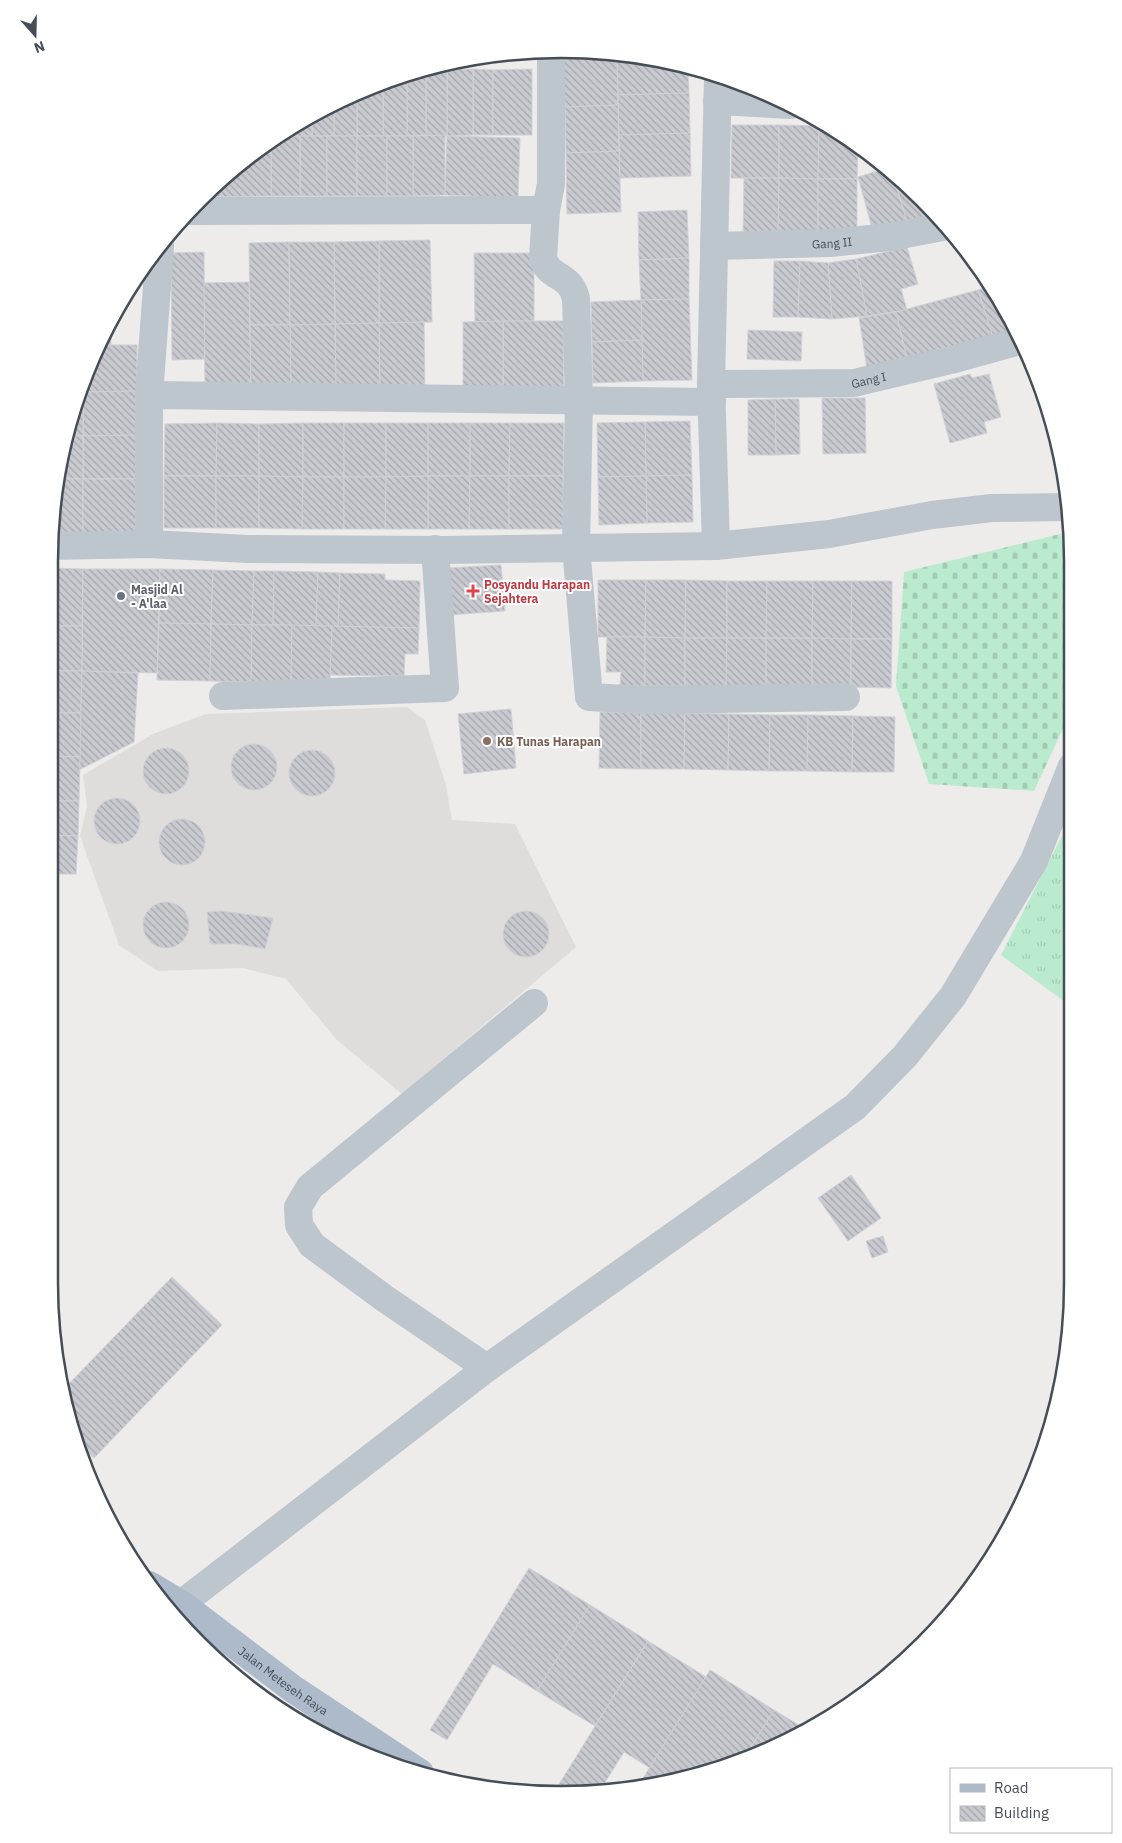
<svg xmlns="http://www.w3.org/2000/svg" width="1122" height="1843" font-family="'IBM Plex Sans',sans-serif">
	<defs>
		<pattern id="grass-tufts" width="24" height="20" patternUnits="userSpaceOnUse" patternTransform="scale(1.25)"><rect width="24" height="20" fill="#bbebcf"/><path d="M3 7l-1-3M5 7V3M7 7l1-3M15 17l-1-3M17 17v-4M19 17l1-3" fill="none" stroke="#a2cbb4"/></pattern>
		<pattern id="cemetery-stones" width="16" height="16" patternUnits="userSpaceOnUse" patternTransform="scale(1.25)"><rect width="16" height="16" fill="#bbebcf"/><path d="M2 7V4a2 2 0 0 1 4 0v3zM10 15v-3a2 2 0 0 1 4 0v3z" fill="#a2cbb4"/></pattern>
		<pattern id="building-back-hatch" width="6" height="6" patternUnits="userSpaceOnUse" patternTransform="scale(1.25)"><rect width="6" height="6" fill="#c8cad0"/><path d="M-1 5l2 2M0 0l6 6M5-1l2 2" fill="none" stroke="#a4a6ac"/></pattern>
	</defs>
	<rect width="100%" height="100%" fill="#eeebeb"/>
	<path fill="#dfdcdc" d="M 407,707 L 425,720 L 446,785 L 452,820 L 515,824 L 576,947 L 402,1094 L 337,1040 L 286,979 L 243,968 L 158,971 L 119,945 L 80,836 L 87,806 L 83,775 L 153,734 L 206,714 Z"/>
	<path fill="url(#grass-tufts)" d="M 1069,822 L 1072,825 L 1072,1007 L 1001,955 Z"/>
	<path fill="url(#cemetery-stones)" d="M 1064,533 L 1072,584 L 1072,687 L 1068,718 L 1034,791 L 929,784 L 896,686 L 904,572 Z"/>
	<g fill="url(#building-back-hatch)" stroke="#d0d1d7">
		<path d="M 639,56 L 661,59 L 688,67 L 689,93 L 618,95 L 617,57 Z"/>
		<path d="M 617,57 L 618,105 L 565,107 L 563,59 Z"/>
		<path d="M 473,69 L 493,70 L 493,135 L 473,135 Z"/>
		<path d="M 473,69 L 473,135 L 447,136 L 447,70 Z"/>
		<path d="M 532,69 L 532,135 L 493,135 L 493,70 Z"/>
		<path d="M 426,70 L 447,70 L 447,136 L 426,135 Z"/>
		<path d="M 426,70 L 426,135 L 407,136 L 407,75 Z"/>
		<path d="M 407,75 L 407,136 L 383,136 L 383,82 Z"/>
		<path d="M 736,81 L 757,88 L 766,93 L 736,92 Z"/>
		<path d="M 383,82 L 383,136 L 357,136 L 357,92 Z"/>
		<path d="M 357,92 L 357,136 L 334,136 L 334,104 Z"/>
		<path d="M 689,93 L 690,133 L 619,135 L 618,95 Z"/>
		<path d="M 334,104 L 334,136 L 312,136 L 312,116 Z"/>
		<path d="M 618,105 L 619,151 L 566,153 L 565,107 Z"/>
		<path d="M 312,116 L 312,136 L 287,137 L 287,130 Z"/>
		<path d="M 732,125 L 779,125 L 779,178 L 731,178 Z"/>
		<path d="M 779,125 L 819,126 L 818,179 L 779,178 Z"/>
		<path d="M 828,125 L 846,135 L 858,146 L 857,179 L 818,179 L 819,126 Z"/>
		<path d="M 287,130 L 287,137 L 274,137 L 277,135 Z"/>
		<path d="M 690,133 L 691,176 L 620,178 L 619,135 Z"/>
		<path d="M 445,135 L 445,195 L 413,196 L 413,136 Z"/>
		<rect x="300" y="136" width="27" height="60"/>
		<path d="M 300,136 L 300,196 L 271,196 L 271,139 L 274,137 Z"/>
		<rect x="327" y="136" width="30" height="60"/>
		<rect x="357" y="136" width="30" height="60"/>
		<rect x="387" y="136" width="26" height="60"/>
		<path d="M 447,136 L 520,138 L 518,198 L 445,195 Z"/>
		<path d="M 271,139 L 271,196 L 205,197 L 205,194 Z"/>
		<path d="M 619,151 L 621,212 L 567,214 L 566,153 Z"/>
		<path d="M 875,161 L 884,169 L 878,171 Z"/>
		<path d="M 884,169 L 894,178 L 908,225 L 874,235 L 858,177 Z"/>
		<path d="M 744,178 L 779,178 L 778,233 L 743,233 Z"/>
		<path d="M 779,178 L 818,179 L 818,234 L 778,233 Z"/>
		<path d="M 894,178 L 939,217 L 908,225 Z"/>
		<rect x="818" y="179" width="39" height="55"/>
		<path d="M 687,210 L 689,258 L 639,260 L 638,212 Z"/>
		<path d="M 430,240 L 432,322 L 379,323 L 379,241 Z"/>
		<path d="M 379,241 L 379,323 L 335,324 L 334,242 Z"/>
		<path d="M 289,242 L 290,325 L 250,325 L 249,243 Z"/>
		<path d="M 289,242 L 334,242 L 335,324 L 290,325 Z"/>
		<path d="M 907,247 L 918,284 L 901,289 L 907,310 L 867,316 L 856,259 Z"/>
		<path d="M 204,252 L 205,359 L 172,360 L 171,253 Z"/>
		<path d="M 474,253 L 534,253 L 534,321 L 475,322 Z"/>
		<path d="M 689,258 L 689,299 L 641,300 L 639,260 Z"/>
		<path d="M 856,259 L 867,316 L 832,319 L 828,263 Z"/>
		<path d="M 774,261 L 800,261 L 798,317 L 773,317 Z"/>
		<path d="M 800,261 L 828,263 L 832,319 L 798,317 Z"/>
		<path d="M 981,272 L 990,284 L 985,285 Z"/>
		<path d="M 249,282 L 251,394 L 205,394 L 204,283 Z"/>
		<path d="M 991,286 L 1005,305 L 1017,336 L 995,343 L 978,290 Z"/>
		<path d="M 978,290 L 995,343 L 909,367 L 896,312 Z"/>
		<path d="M 689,299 L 692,380 L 643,381 L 641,300 Z"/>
		<path d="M 641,300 L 642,340 L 592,342 L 591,302 Z"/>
		<path d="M 896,312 L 909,367 L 868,375 L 859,318 Z"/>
		<path d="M 503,321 L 563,321 L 564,389 L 503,390 Z"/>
		<path d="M 503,321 L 503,390 L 463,390 L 463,322 Z"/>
		<path d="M 424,322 L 425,391 L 380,392 L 379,323 Z"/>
		<path d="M 379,323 L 380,392 L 336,392 L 335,324 Z"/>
		<path d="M 335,324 L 336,392 L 291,393 L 290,325 Z"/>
		<path d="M 250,325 L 290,325 L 291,393 L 251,394 Z"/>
		<path d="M 111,326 L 111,345 L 137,345 L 137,391 L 83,392 L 83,381 Z"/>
		<path d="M 748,330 L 802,332 L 801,361 L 747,359 Z"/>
		<path d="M 642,340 L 643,381 L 593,383 L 592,342 Z"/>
		<path d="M 970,374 L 972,378 L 989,374 L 1001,417 L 984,422 L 987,433 L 950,443 L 934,384 Z"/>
		<path d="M 83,381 L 83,392 L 78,392 Z"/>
		<path d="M 137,391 L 137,435 L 83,436 L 83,392 Z"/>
		<path d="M 78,392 L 83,392 L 83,436 L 68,436 Z"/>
		<path d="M 822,398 L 865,398 L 866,453 L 823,454 Z"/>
		<path d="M 775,399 L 799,399 L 800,454 L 776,455 Z"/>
		<path d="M 775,399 L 776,455 L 748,455 L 748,400 Z"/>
		<path d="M 690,421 L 692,475 L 646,476 L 645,422 Z"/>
		<path d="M 645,422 L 646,476 L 598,477 L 597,423 Z"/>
		<path d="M 217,423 L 216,476 L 164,476 L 165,424 Z"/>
		<path d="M 217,423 L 259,424 L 259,476 L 216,476 Z"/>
		<path d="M 303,423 L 303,477 L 259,476 L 259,424 Z"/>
		<rect x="303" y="423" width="41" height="54"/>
		<rect x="344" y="423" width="42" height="54"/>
		<path d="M 386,423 L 428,423 L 428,476 L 386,477 Z"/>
		<rect x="428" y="423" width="42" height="53"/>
		<path d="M 470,423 L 510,423 L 509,476 L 470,476 Z"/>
		<path d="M 510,423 L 564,423 L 563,476 L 509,476 Z"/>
		<path d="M 137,435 L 137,479 L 83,479 L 83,436 Z"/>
		<path d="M 68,436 L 83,436 L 83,479 L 59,479 Z"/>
		<path d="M 692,475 L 693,522 L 647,523 L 646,476 Z"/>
		<rect x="164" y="476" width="52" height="52"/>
		<rect x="216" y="476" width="43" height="52"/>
		<path d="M 259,476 L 303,477 L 302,529 L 259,528 Z"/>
		<path d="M 428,476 L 470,476 L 469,529 L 428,529 Z"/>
		<path d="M 428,476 L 428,529 L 385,529 L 386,477 Z"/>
		<path d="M 470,476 L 509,476 L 509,529 L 469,529 Z"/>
		<rect x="509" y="476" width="54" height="53"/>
		<path d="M 646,476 L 647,523 L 599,525 L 598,477 Z"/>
		<path d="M 303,477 L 344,477 L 344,529 L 302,529 Z"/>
		<path d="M 344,477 L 386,477 L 385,529 L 344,529 Z"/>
		<path d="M 59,479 L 83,479 L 83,535 L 50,535 Z"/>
		<path d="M 83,479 L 137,479 L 137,534 L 83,535 Z"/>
		<path d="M 501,565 L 505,611 L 449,615 L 446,568 Z"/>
		<path d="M 50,568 L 83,569 L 82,626 L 50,626 Z"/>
		<path d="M 83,569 L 160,569 L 157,673 L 82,671 Z"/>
		<path d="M 160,569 L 213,570 L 211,624 L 159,623 Z"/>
		<path d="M 213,570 L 254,571 L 252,625 L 211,624 Z"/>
		<path d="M 254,571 L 274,571 L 273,625 L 252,625 Z"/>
		<path d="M 274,571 L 318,572 L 316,626 L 273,625 Z"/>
		<path d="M 318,572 L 340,573 L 338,627 L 316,626 Z"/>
		<path d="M 340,573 L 385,574 L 385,580 L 420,581 L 419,628 L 338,627 Z"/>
		<path d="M 598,580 L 646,580 L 645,637 L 598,637 Z"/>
		<path d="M 646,580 L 686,580 L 685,638 L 645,637 Z"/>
		<path d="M 686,580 L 727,581 L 727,638 L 685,638 Z"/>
		<path d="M 727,581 L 767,581 L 766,638 L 727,638 Z"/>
		<path d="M 767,581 L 813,581 L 812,638 L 766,638 Z"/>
		<path d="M 813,581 L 852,581 L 851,639 L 812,638 Z"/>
		<path d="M 852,581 L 892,581 L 892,639 L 851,639 Z"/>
		<path d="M 159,623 L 211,624 L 210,681 L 157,680 Z"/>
		<path d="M 211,624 L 252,625 L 251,682 L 210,681 Z"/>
		<path d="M 252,625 L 292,625 L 291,682 L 251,682 Z"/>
		<path d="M 292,625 L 332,626 L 330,684 L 291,682 Z"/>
		<rect x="50" y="626" width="32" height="45"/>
		<path d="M 332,626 L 419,628 L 418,654 L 405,654 L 404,676 L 330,675 Z"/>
		<path d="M 607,637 L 645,637 L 645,686 L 620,686 L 621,672 L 606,672 Z"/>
		<path d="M 645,637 L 685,638 L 685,686 L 645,686 Z"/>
		<path d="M 685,638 L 727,638 L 726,687 L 685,686 Z"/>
		<path d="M 727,638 L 766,638 L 766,687 L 726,687 Z"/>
		<rect x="766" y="638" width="46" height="49"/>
		<path d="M 812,638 L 851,639 L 851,687 L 812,687 Z"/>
		<path d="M 851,639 L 892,639 L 891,688 L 851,687 Z"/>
		<path d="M 50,671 L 82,671 L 81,713 L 51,713 Z"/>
		<path d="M 82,671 L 138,673 L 134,742 L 79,770 Z"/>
		<path d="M 511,709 L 516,768 L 464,774 L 458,714 Z"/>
		<path d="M 600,712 L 641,713 L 641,769 L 599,768 Z"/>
		<path d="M 51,713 L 81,713 L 80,757 L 51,756 Z"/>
		<path d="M 641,713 L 685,713 L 684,769 L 641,769 Z"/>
		<path d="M 685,713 L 729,714 L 728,770 L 684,769 Z"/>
		<path d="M 729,714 L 770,715 L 769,771 L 728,770 Z"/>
		<path d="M 770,715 L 808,715 L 807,771 L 769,771 Z"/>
		<path d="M 808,715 L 853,716 L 852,772 L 807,771 Z"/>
		<path d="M 853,716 L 895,717 L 894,772 L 852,772 Z"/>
		<circle cx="254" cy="767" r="23"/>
		<circle cx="166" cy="771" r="23"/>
		<circle cx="312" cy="773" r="23"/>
		<path d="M 51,756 L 80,757 L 79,801 L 51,801 Z"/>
		<circle cx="117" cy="821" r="23"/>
		<path d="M 51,801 L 79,801 L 78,836 L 51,835 Z"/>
		<circle cx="182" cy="842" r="23"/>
		<path d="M 51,835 L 78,836 L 76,874 L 51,874 Z"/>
		<circle cx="166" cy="925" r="23"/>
		<circle cx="526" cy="934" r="23"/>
		<path d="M 223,911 L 273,918 L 265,949 L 237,944 L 210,944 L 207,912 Z"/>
		<path d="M 851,1175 L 881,1218 L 848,1241 L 818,1198 Z"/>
		<path d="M 883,1236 L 888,1252 L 872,1258 L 866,1241 Z"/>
		<path d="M 172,1277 L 222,1325 L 94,1458 L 74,1439 L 63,1390 Z"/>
		<path d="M 529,1568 L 590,1605 L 537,1691 L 493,1664 L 447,1740 L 430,1730 Z"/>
		<path d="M 590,1605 L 648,1641 L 595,1726 L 537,1691 Z"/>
		<path d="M 648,1641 L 706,1677 L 650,1768 L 624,1752 L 599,1792 L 553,1794 Z"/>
		<path d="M 710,1670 L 774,1710 L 743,1760 L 725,1767 L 637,1788 Z"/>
		<path d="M 774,1710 L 807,1730 L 788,1741 L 743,1760 Z"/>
	</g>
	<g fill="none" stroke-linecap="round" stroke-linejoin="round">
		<g stroke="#bdc5cd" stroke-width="28">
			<path d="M 717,101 L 790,105"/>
			<path d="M 546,210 L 543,258 C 549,280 570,272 576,299 L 579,400 L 576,547 L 589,697 L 645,700 L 846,697"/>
			<path d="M 189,211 L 546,210 L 551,184 L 551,50"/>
			<path id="s1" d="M 714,246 L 830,243 L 890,237 L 948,226"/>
			<path id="s2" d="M 711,384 L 854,383 L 951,360 L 1020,341"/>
			<path d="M 149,395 L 712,402"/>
			<path d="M 149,544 L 149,395 L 160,246"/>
			<path d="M 50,546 L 149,544 L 248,549 L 443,550 L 716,546 L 829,534 L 932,515 L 992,508 L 1069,507"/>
			<path d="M 716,546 L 711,384 L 718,76"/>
			<path d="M 223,696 L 445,688 L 435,549"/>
			<path d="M 487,1368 L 384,1298 L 312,1245 L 299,1225 L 298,1207 L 310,1187 L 534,1003"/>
			<path d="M 181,1604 L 487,1368 L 855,1107 L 905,1056 L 953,996 L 1034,861 L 1072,766"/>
		</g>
		<path stroke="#acbac9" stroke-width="28" id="s3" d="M 149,1585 L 181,1604 L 293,1689 L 420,1773"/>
	</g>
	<path fill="#e0444e" stroke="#fff" stroke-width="2" d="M470.5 583.5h5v5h5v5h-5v5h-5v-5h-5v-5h5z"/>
	<circle fill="#6b7280" stroke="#fff" stroke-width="2" cx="121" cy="596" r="5"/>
	<circle fill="#8d6e63" stroke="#fff" stroke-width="2" cx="487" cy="741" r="5"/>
	<g text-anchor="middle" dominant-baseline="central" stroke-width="4" stroke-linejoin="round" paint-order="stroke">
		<g font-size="12" fill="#454e57" stroke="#fff">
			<text stroke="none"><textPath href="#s1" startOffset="118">Gang II</textPath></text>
			<text stroke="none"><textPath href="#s2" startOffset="158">Gang I</textPath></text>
			<text stroke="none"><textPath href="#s3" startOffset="165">Jalan Meteseh Raya</textPath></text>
		</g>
		<g font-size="12" font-weight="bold" fill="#be3a42" stroke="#fff" text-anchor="start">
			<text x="484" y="584">Posyandu Harapan<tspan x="484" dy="14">Sejahtera</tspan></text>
		</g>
		<g font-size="12" font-weight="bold" fill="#5b616d" stroke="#fff" text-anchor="start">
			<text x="131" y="589">Masjid Al<tspan x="131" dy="14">- A'laa</tspan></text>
		</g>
		<g font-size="12" font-weight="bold" fill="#785e54" stroke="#fff" text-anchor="start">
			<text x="497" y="741">KB Tunas Harapan</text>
		</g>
	</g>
	<path d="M0 0H1122V1843H0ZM561 58H561A503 503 0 0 1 1064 561V1283A503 503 0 0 1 561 1786H561A503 503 0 0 1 58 1283V561A503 503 0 0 1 561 58Z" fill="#fff" fill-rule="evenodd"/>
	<path fill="none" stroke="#454e57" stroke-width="2.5" d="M561 58H561A503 503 0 0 1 1064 561V1283A503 503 0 0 1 561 1786H561A503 503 0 0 1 58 1283V561A503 503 0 0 1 561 58Z"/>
	<rect x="950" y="1768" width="162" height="65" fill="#ffffff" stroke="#b5b8bc"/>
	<rect x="960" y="1784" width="25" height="8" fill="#acbac9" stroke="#b5b8bc"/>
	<text x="994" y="1793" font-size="15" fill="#454e57">Road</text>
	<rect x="960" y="1806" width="25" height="15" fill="url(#building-back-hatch)" stroke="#b5b8bc"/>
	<text x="994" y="1818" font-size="15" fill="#454e57">Building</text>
	<g transform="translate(35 35) rotate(160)" stroke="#ffffff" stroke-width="4" paint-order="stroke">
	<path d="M0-4L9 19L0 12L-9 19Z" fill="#454e57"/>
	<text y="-8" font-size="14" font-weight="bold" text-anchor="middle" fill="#454e57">N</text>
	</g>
</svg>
